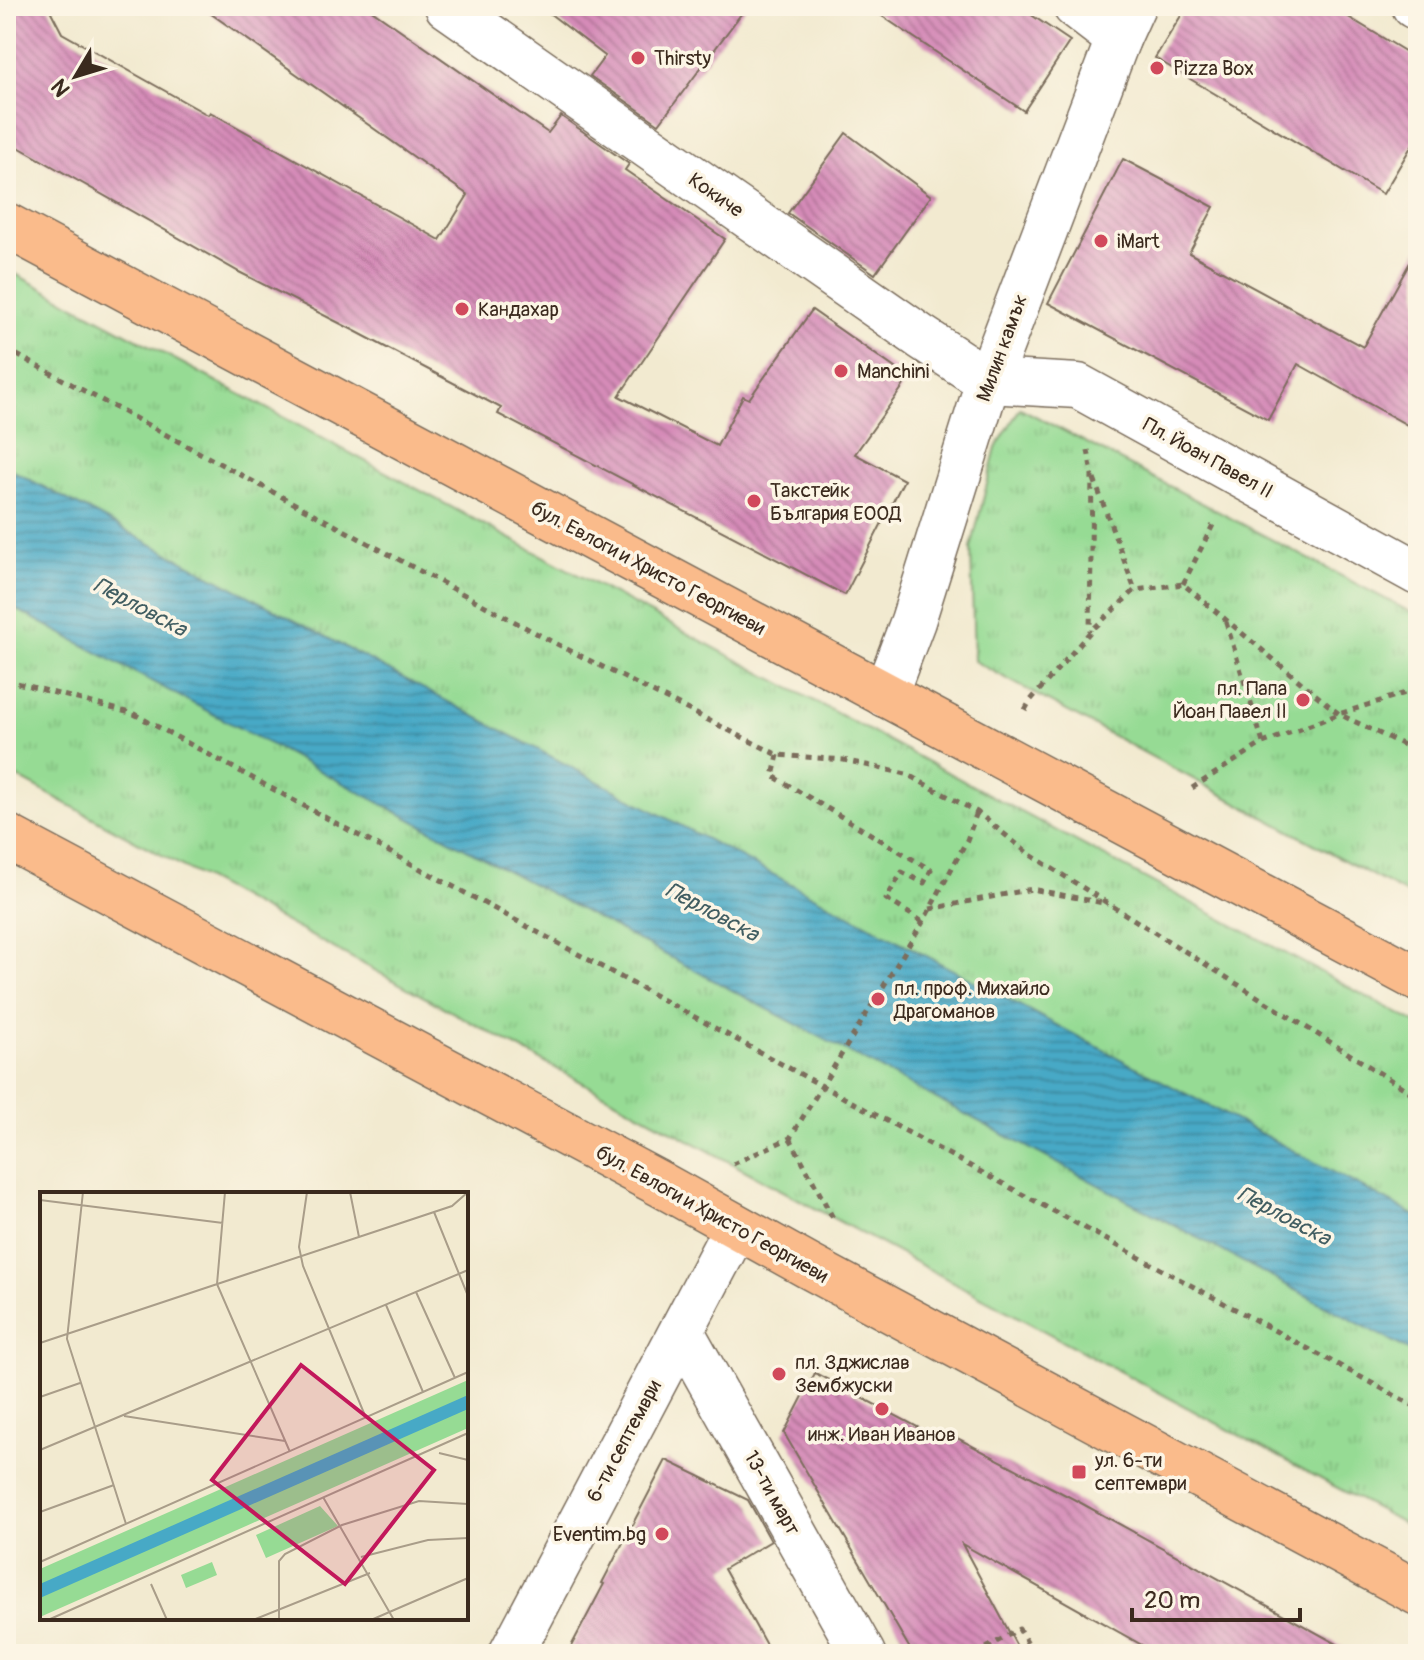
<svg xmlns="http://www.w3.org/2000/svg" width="1424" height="1660" font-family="Pangolin,sans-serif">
	<defs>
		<pattern id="park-tufts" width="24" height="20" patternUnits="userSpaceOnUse" patternTransform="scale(2)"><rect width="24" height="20" fill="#96db94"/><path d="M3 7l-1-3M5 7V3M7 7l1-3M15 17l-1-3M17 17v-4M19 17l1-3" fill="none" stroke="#82bc7f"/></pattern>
		<pattern id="water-rules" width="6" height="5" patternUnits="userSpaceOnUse" patternTransform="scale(2)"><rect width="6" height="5" fill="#47a9c6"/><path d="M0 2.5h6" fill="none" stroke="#3c8aa0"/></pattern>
		<pattern id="building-back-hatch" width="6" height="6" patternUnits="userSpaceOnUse" patternTransform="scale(2)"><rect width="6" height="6" fill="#d58bb8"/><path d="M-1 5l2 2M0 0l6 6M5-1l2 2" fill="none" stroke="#ae7295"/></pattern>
	</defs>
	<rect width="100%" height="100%" fill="#fcf5e5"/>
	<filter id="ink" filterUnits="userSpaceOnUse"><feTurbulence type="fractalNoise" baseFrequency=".0125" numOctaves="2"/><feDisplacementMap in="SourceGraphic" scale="16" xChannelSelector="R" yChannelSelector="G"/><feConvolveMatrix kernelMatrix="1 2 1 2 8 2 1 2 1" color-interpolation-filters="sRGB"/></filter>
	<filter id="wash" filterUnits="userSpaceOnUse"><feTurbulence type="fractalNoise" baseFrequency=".006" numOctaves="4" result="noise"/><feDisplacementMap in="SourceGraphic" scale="32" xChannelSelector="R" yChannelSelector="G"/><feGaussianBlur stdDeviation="1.8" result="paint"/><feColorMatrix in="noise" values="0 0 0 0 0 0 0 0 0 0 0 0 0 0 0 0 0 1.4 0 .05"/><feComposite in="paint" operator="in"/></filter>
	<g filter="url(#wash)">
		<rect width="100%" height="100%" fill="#f2ead0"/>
		<g fill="url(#park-tufts)" stroke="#688259" stroke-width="2">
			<path d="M 6,269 L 1418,1024 L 1418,1531 L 848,1226 L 6,771 Z"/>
			<path d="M 1020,408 L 1418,616 L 1418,900 L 974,661 L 971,548 L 996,448 Z"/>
		</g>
		<path fill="url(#water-rules)" stroke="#416a72" stroke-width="2" d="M 6,467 L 1418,1217 L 1418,1355 L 6,604 Z"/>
		<g id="blocks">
			<g fill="url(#building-back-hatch)">
				<path d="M 6,6 L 48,6 L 62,33 L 208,115 L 210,112 L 440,240 L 468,195 L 200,6 L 366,6 L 548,133 L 561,116 L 629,164 L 625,170 L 725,239 L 619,396 L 717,446 L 743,396 L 749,399 L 812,310 L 909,378 L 855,454 L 904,480 L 845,595 L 498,414 L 501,408 L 353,330 L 239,272 L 6,140 Z"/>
				<path d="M 540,6 L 747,6 L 659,124 L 590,76 L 605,56 Z"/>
				<path d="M 867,6 L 1018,6 L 1070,41 L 1024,111 Z"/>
				<path d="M 1187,6 L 1330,6 L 1418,59 L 1418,135 L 1383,194 L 1155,58 Z"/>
				<path d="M 846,133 L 931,196 L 875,274 L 788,213 Z"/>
				<path d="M 1123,159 L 1214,207 L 1189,253 L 1363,347 L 1418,248 L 1418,431 L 1298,364 L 1268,420 L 1048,303 Z"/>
				<path d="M 815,1373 L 940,1439 L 944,1431 L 1081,1503 L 1355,1654 L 1158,1654 L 962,1544 L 1021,1654 L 913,1654 L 784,1433 Z"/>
				<path d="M 666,1460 L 748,1500 L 771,1541 L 724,1569 L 771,1654 L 567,1654 L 604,1584 L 602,1583 Z"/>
			</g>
		</g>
	</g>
	<g filter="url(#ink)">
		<use href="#blocks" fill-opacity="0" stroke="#7b6d5c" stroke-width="2"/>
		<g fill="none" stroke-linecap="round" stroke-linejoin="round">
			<defs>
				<g id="minor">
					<path d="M 447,6 L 921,337 L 988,381 L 1078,386 L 1418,573"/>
					<path d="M 1075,6 L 1118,39"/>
					<path d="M 1414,6 L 1418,8"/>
					<path d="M 682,1332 L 863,1654"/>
					<path d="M 511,1654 L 736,1227"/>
				</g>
				<path id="tertiary" d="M 885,695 L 913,621 L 988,381 L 1118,39 L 1133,6"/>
				<g id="primary">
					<path d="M 6,225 L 1418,979"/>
					<path d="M 6,836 L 662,1185 L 808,1266 L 1418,1593"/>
				</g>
			</defs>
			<use href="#minor" stroke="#7b6d5c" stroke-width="47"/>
			<use href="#tertiary" stroke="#7b6d5c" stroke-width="47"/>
			<use href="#primary" stroke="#7b6d5c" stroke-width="47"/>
			<g stroke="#7b6d5c" stroke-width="5" stroke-dasharray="6 6" stroke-linecap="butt">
				<path d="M 6,349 L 547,639 L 778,755 L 844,760 L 906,774 L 977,812 L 1029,854 L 1418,1097"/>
				<path d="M 1088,450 L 1092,474 L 1090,631"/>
				<path d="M 1094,479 L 1135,590"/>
				<path d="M 1183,584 L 1215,521"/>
				<path d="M 1226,622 L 1263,743"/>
				<path d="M 6,680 L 134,714 L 1418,1408"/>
				<path d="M 1025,710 L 1030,701 L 1090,632 L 1135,590 L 1183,584 L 1339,714 L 1418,752"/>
				<path d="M 778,755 L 773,776 L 931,870 L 924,883 L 902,872 L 886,899 L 923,922"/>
				<path d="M 1192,788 L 1263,743 L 1339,714 L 1418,689"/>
				<path d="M 930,909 L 1032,889 L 1108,904"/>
				<path d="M 790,1138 L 833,1218"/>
				<path d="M 733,1164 L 790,1138 L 923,922 L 967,840 L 977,812"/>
				<path d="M 976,1654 L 1019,1629 L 1034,1654"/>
			</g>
			<use href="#minor" stroke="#fff" stroke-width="44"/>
			<use href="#tertiary" stroke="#fff" stroke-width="44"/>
			<use href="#primary" stroke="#fabb8b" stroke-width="44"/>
		</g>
	</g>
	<g fill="#d1495b" stroke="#fcf5e5" stroke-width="3">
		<circle cx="638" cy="58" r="8"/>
		<circle cx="1157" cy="68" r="8"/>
		<circle cx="1101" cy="241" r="8"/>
		<circle cx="462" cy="309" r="8"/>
		<circle cx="841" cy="371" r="8"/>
		<circle cx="754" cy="501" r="8"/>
		<circle cx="1303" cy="700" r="8"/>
		<circle cx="878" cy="999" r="8"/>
		<circle cx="779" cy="1374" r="8"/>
		<circle cx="882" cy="1409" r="8"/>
		<rect x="1071" y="1464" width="16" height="16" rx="4"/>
		<circle cx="662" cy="1534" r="8"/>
	</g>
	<g text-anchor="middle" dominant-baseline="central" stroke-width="7" stroke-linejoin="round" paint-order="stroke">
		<g font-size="20" fill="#3b2a1e" stroke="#fcf5e5" text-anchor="start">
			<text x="654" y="58">Thirsty</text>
			<text x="1173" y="68">Pizza Box</text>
			<text x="1117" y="241">iMart</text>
			<text x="478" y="309">Кандахар</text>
			<text x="857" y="371">Manchini</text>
			<text x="770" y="490">Такстейк<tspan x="770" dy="23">България ЕООД</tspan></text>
			<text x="1287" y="688" text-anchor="end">пл. Папа<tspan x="1287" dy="23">Йоан Павел II</tspan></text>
			<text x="894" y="988">пл. проф. Михайло<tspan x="894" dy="23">Драгоманов</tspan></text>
			<text x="795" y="1362">пл. Зджислав<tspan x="795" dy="23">Зембжуски</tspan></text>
			<text x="882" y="1434" text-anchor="middle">инж. Иван Иванов</text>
			<text x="1095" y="1460">ул. 6-ти<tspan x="1095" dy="23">септември</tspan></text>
			<text x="646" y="1534" text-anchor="end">Eventim.bg</text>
		</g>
		<g font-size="20" fill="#3b2a1e" stroke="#fcf5e5">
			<text transform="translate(716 195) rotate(35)">Кокиче</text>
			<text transform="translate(1002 348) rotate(-70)">Милин камък</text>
			<text transform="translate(1208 458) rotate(29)">Пл. Йоан Павел II</text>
			<text transform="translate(648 568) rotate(28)">бул. Евлоги и Христо Георгиеви</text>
			<text transform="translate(712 1214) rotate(29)">бул. Евлоги и Христо Георгиеви</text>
			<text transform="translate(624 1441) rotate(-62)">6-ти септември</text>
			<text transform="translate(772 1493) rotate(61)">13-ти март</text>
		</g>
		<g font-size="22" font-style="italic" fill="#405d61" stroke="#fcf5e5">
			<text transform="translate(140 607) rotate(28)">Перловска</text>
			<text transform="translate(712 912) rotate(28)">Перловска</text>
			<text transform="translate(1284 1216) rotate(28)">Перловска</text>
		</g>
	</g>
	<g transform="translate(40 1192)">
		<rect width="428" height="428" fill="#f2ead0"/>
		<path d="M 428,188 L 428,236 L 0,425 L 0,377 ZM 280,314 L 298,334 L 226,366 L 216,343 Z" fill="#96db94"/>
		<path d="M 172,370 L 177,383 L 146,396 L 141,383 Z" fill="#96db94"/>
		<path d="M 428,203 L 428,217 L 0,406 L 0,392 Z" fill="#47a9c6"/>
		<path fill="none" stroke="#a99d89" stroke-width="2" d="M 43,0 L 27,147 L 86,332M 185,0 L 177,92 L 250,260M 267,0 L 259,55 L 263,74 L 326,226M 310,0 L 319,45M 0,8 L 183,31M 394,20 L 428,104M 376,100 L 415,186M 346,113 L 383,200M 0,151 L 412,14 L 428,0M 0,205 L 40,191M 84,224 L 245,249M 0,258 L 428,78M 399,261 L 428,268M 283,305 L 354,428M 0,320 L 74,293M 321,365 L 388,348 L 428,346M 0,370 L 428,180M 111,392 L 127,428M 8,428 L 428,241M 213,428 L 330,381M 239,428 L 239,369 L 245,362 L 302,333 L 379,309 L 428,312M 331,428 L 428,386"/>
		<path fill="#c2185b" fill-opacity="0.15" stroke="#c2185b" stroke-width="4" d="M 261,173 L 394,278 L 305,392 L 172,288 Z"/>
		<rect width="428" height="428" fill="none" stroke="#3b2a1e" stroke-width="4"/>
	</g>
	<rect width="1424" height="1660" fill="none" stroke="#fcf5e5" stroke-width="32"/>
	<g transform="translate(76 76) rotate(232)" stroke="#fcf5e5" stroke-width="6" paint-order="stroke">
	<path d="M0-6L14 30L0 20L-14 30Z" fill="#3b2a1e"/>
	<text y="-12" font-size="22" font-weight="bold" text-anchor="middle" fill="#3b2a1e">N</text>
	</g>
	<path d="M1132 1608v12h168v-12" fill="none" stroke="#3b2a1e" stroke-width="4"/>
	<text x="1144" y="1608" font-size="24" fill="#3b2a1e" stroke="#fcf5e5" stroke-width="6" paint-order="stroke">20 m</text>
</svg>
